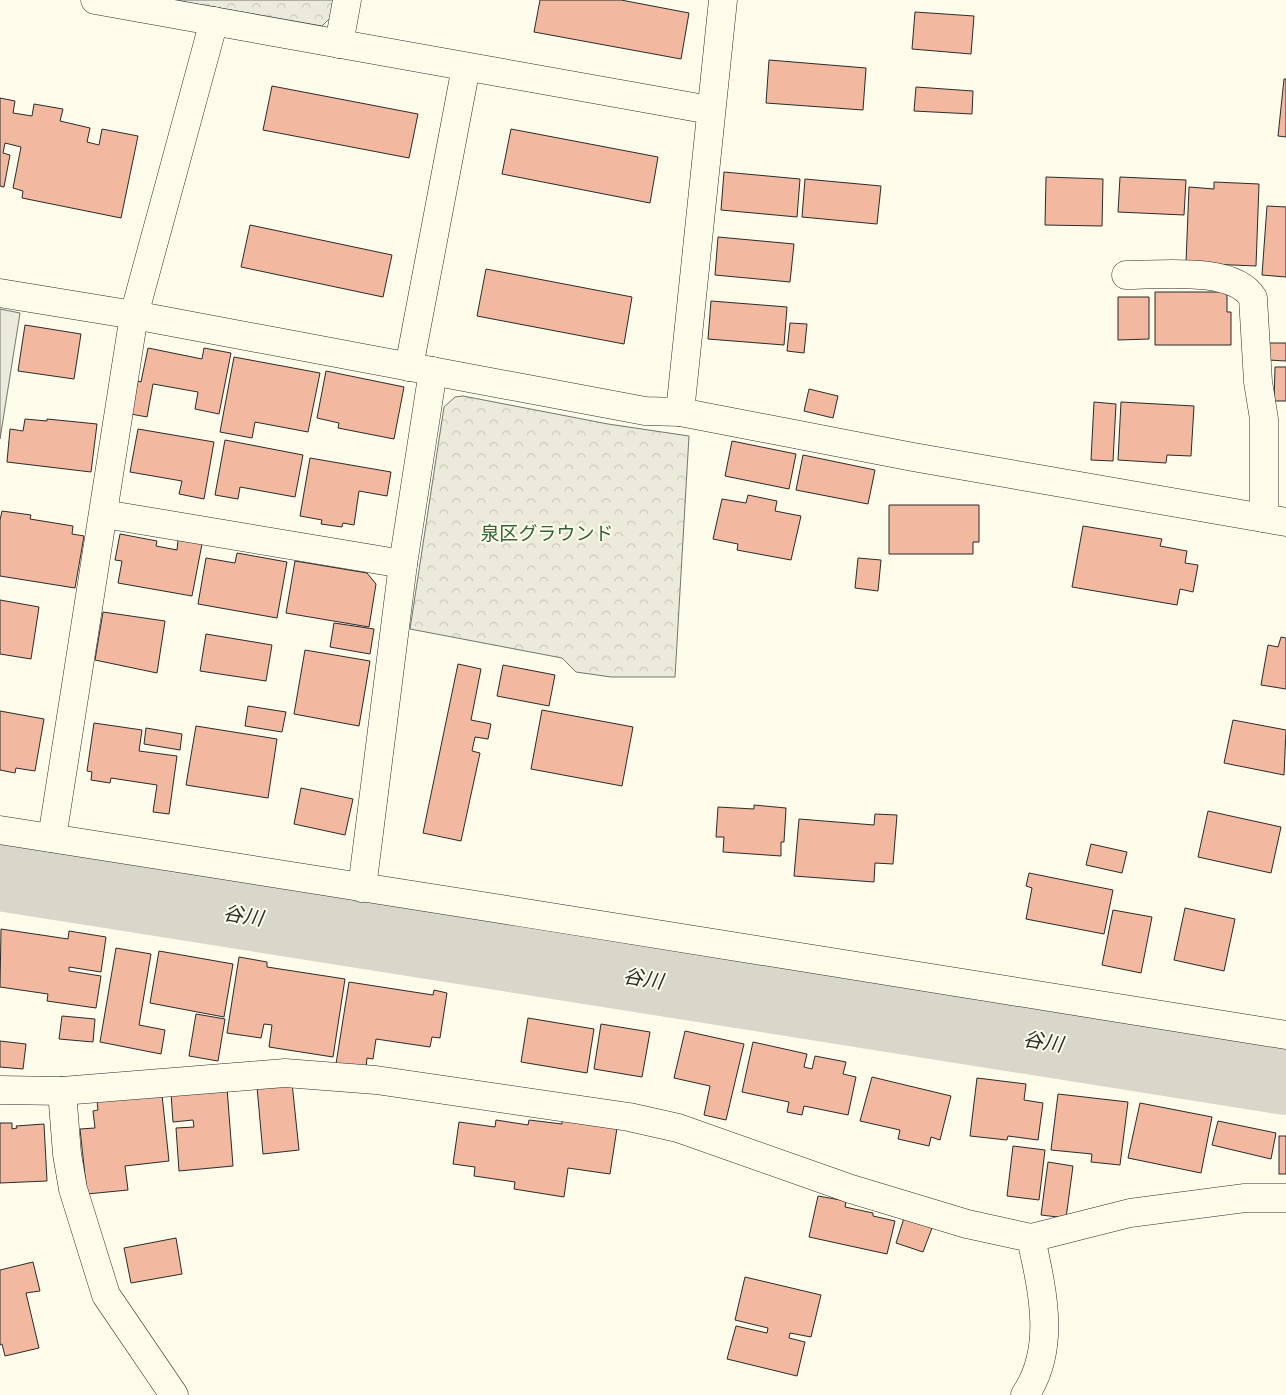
<svg xmlns="http://www.w3.org/2000/svg" width="1286" height="1395" font-family="Karla,'Noto Sans JP',sans-serif">
	<defs>
		<pattern id="park-crowns" width="20" height="18" patternUnits="userSpaceOnUse" patternTransform="scale(1.25)"><rect width="20" height="18" fill="#ecebdb"/><path d="M2 6a3 3 0 1 1 6 0M12 15a3 3 0 1 1 6 0" fill="none" stroke="#cbcabc"/></pattern>
	</defs>
	<rect width="100%" height="100%" fill="#fdfbea"/>
	<g fill="url(#park-crowns)" stroke="#74746e">
		<path d="M 174,0 L 335,0 L 332,16 L 322,26 Z"/>
		<path d="M 463,396 L 608,424 L 689,436 L 675,677 L 611,677 L 576,672 L 562,658 L 410,629 L 444,407 L 455,397 Z"/>
	</g>
	<path fill="#eceadb" stroke="#74746e" d="M 0,309 L 20,313 L 0,439 Z"/>
	<g fill="none" stroke-linecap="round" stroke-linejoin="round">
		<path stroke="#d8d7c9" stroke-width="68" d="M 0,877 L 1286,1081"/>
	</g>
	<g fill="#f2b8a0" stroke="#2b2b2b">
		<path d="M 540,0 L 621,0 L 689,13 L 681,59 L 534,32 Z"/>
		<path d="M 915,12 L 974,16 L 971,54 L 912,49 Z"/>
		<path d="M 769,60 L 866,68 L 863,110 L 766,103 Z"/>
		<path d="M 1284,79 L 1286,79 L 1286,137 L 1278,136 Z"/>
		<path d="M 272,86 L 418,114 L 409,158 L 263,130 Z"/>
		<path d="M 916,87 L 973,91 L 972,114 L 914,111 Z"/>
		<path d="M 0,98 L 15,101 L 13,113 L 32,116 L 34,104 L 63,109 L 60,121 L 90,128 L 87,142 L 99,145 L 102,129 L 138,136 L 121,218 L 22,198 L 23,191 L 13,188 L 21,147 L 5,143 L 3,153 L 10,155 L 4,187 L 0,186 Z"/>
		<path d="M 511,129 L 658,157 L 650,203 L 502,174 Z"/>
		<path d="M 724,172 L 800,179 L 797,217 L 721,210 Z"/>
		<path d="M 1046,177 L 1103,179 L 1102,226 L 1045,225 Z"/>
		<path d="M 1120,177 L 1186,180 L 1184,215 L 1118,212 Z"/>
		<path d="M 805,179 L 881,186 L 877,224 L 802,217 Z"/>
		<path d="M 1214,182 L 1259,184 L 1256,266 L 1186,263 L 1189,187 L 1214,189 Z"/>
		<path d="M 1267,206 L 1286,207 L 1286,277 L 1262,275 Z"/>
		<path d="M 250,225 L 392,255 L 383,297 L 241,267 Z"/>
		<path d="M 718,237 L 794,244 L 790,282 L 715,275 Z"/>
		<path d="M 486,269 L 632,297 L 624,344 L 477,316 Z"/>
		<path d="M 1155,292 L 1227,292 L 1227,312 L 1231,312 L 1231,345 L 1155,345 Z"/>
		<path d="M 1118,297 L 1149,297 L 1149,339 L 1118,340 Z"/>
		<path d="M 711,301 L 787,307 L 784,345 L 708,339 Z"/>
		<path d="M 790,323 L 807,324 L 804,353 L 787,351 Z"/>
		<path d="M 25,325 L 81,334 L 74,379 L 18,371 Z"/>
		<path d="M 1268,343 L 1286,343 L 1286,361 L 1268,360 Z"/>
		<path d="M 148,348 L 202,359 L 204,348 L 231,353 L 219,414 L 195,409 L 198,392 L 153,384 L 147,417 L 131,414 L 138,381 L 141,382 Z"/>
		<path d="M 234,357 L 320,373 L 308,432 L 255,422 L 252,438 L 220,432 Z"/>
		<path d="M 1275,367 L 1286,367 L 1286,401 L 1274,401 Z"/>
		<path d="M 326,371 L 404,387 L 394,439 L 338,428 L 339,423 L 317,418 Z"/>
		<path d="M 809,389 L 838,396 L 833,418 L 804,411 Z"/>
		<path d="M 1094,402 L 1116,404 L 1113,461 L 1091,460 Z"/>
		<path d="M 1121,402 L 1194,406 L 1191,456 L 1167,455 L 1166,463 L 1118,460 Z"/>
		<path d="M 25,419 L 47,421 L 47,419 L 97,424 L 91,472 L 7,462 L 10,429 L 23,431 Z"/>
		<path d="M 138,429 L 214,442 L 204,499 L 179,494 L 182,481 L 130,472 Z"/>
		<path d="M 225,440 L 303,455 L 295,497 L 240,487 L 238,499 L 215,495 Z"/>
		<path d="M 732,441 L 796,454 L 789,489 L 725,476 Z"/>
		<path d="M 803,455 L 875,470 L 868,504 L 796,490 Z"/>
		<path d="M 310,458 L 391,472 L 387,496 L 359,491 L 354,525 L 343,523 L 342,527 L 321,524 L 322,520 L 300,516 Z"/>
		<path d="M 748,495 L 777,501 L 775,511 L 801,516 L 791,560 L 737,550 L 738,544 L 713,539 L 722,499 L 746,503 Z"/>
		<path d="M 889,505 L 979,505 L 979,542 L 973,542 L 973,554 L 889,554 Z"/>
		<path d="M 2,511 L 31,515 L 30,519 L 73,526 L 72,534 L 84,536 L 75,588 L 0,576 L 0,520 Z"/>
		<path d="M 1083,526 L 1162,539 L 1160,546 L 1187,551 L 1185,563 L 1198,565 L 1193,592 L 1180,589 L 1177,605 L 1072,587 Z"/>
		<path d="M 120,534 L 157,541 L 156,546 L 177,550 L 178,540 L 202,544 L 192,596 L 118,583 L 122,561 L 115,560 Z"/>
		<path d="M 237,553 L 287,562 L 277,618 L 198,604 L 206,558 L 235,563 Z"/>
		<path d="M 858,558 L 881,560 L 878,591 L 855,588 Z"/>
		<path d="M 295,561 L 367,573 L 376,584 L 369,627 L 286,613 Z"/>
		<path d="M 0,600 L 39,607 L 31,659 L 0,654 Z"/>
		<path d="M 103,612 L 165,621 L 157,673 L 95,660 Z"/>
		<path d="M 334,623 L 374,629 L 370,654 L 330,647 Z"/>
		<path d="M 206,634 L 272,645 L 266,681 L 200,671 Z"/>
		<path d="M 1281,637 L 1286,638 L 1286,689 L 1261,685 L 1268,645 L 1278,647 Z"/>
		<path d="M 305,650 L 370,661 L 359,726 L 294,714 Z"/>
		<path d="M 458,664 L 481,669 L 471,720 L 491,724 L 488,739 L 475,737 L 472,751 L 480,753 L 461,841 L 423,833 Z"/>
		<path d="M 503,665 L 555,675 L 549,706 L 497,696 Z"/>
		<path d="M 248,706 L 286,712 L 282,732 L 245,726 Z"/>
		<path d="M 542,710 L 633,727 L 622,786 L 531,769 Z"/>
		<path d="M 0,711 L 44,719 L 35,771 L 16,768 L 15,773 L 0,770 Z"/>
		<path d="M 1233,720 L 1286,730 L 1284,775 L 1224,763 Z"/>
		<path d="M 94,723 L 142,730 L 139,751 L 177,756 L 169,814 L 153,812 L 157,785 L 111,778 L 110,783 L 91,780 L 92,772 L 87,771 Z"/>
		<path d="M 196,726 L 277,739 L 268,798 L 186,785 Z"/>
		<path d="M 146,728 L 182,734 L 180,750 L 144,744 Z"/>
		<path d="M 301,788 L 353,799 L 345,835 L 294,824 Z"/>
		<path d="M 754,805 L 786,808 L 784,842 L 781,842 L 781,856 L 723,852 L 724,837 L 716,837 L 718,807 L 754,809 Z"/>
		<path d="M 1208,811 L 1281,827 L 1271,873 L 1198,857 Z"/>
		<path d="M 875,814 L 897,815 L 893,864 L 875,863 L 874,882 L 794,876 L 799,819 L 874,825 Z"/>
		<path d="M 1091,844 L 1127,852 L 1122,873 L 1086,865 Z"/>
		<path d="M 1029,873 L 1113,890 L 1104,934 L 1026,919 L 1032,888 L 1026,886 Z"/>
		<path d="M 1185,908 L 1235,919 L 1224,971 L 1174,960 Z"/>
		<path d="M 1113,910 L 1152,917 L 1141,973 L 1102,965 Z"/>
		<path d="M 1,929 L 68,939 L 69,931 L 106,937 L 101,972 L 69,967 L 69,971 L 101,976 L 96,1008 L 47,1001 L 48,994 L 0,987 Z"/>
		<path d="M 116,948 L 151,954 L 139,1025 L 165,1030 L 161,1054 L 100,1042 Z"/>
		<path d="M 159,951 L 233,964 L 224,1017 L 150,1003 Z"/>
		<path d="M 239,957 L 267,962 L 267,967 L 345,979 L 333,1057 L 269,1047 L 272,1025 L 264,1024 L 261,1038 L 227,1033 Z"/>
		<path d="M 349,982 L 433,995 L 434,990 L 447,993 L 440,1038 L 432,1037 L 430,1047 L 376,1039 L 373,1059 L 367,1058 L 366,1068 L 336,1064 Z"/>
		<path d="M 196,1014 L 225,1019 L 218,1061 L 189,1056 Z"/>
		<path d="M 62,1016 L 95,1019 L 93,1042 L 59,1039 Z"/>
		<path d="M 528,1018 L 594,1029 L 587,1073 L 521,1062 Z"/>
		<path d="M 601,1024 L 650,1032 L 642,1077 L 594,1069 Z"/>
		<path d="M 685,1031 L 744,1044 L 726,1120 L 704,1115 L 710,1086 L 674,1078 Z"/>
		<path d="M 0,1041 L 26,1044 L 23,1069 L 0,1067 Z"/>
		<path d="M 753,1042 L 807,1054 L 804,1067 L 812,1069 L 815,1056 L 846,1062 L 843,1074 L 856,1077 L 848,1115 L 804,1106 L 802,1115 L 787,1112 L 789,1102 L 742,1092 Z"/>
		<path d="M 872,1077 L 951,1096 L 940,1140 L 931,1137 L 929,1146 L 898,1139 L 900,1130 L 860,1121 Z"/>
		<path d="M 977,1078 L 1026,1084 L 1024,1100 L 1043,1103 L 1038,1140 L 1008,1136 L 1007,1140 L 970,1136 Z"/>
		<path d="M 292,1083 L 299,1150 L 263,1154 L 257,1087 Z"/>
		<path d="M 227,1088 L 233,1166 L 179,1171 L 176,1128 L 194,1127 L 193,1120 L 173,1122 L 171,1093 Z"/>
		<path d="M 1058,1094 L 1128,1102 L 1120,1165 L 1091,1162 L 1092,1154 L 1051,1150 Z"/>
		<path d="M 162,1095 L 169,1161 L 125,1166 L 128,1190 L 87,1194 L 80,1129 L 95,1128 L 93,1111 L 98,1110 L 97,1101 Z"/>
		<path d="M 1140,1103 L 1212,1117 L 1201,1173 L 1128,1158 Z"/>
		<path d="M 496,1120 L 528,1125 L 529,1120 L 562,1124 L 562,1120 L 617,1128 L 610,1174 L 568,1168 L 564,1197 L 514,1189 L 515,1182 L 474,1176 L 475,1167 L 453,1164 L 459,1122 L 495,1127 Z"/>
		<path d="M 1218,1121 L 1276,1133 L 1271,1159 L 1212,1145 Z"/>
		<path d="M 0,1123 L 12,1123 L 12,1129 L 17,1128 L 16,1126 L 44,1124 L 47,1181 L 0,1183 Z"/>
		<rect x="1279" y="1136" width="7" height="38"/>
		<path d="M 1013,1146 L 1045,1150 L 1039,1200 L 1007,1196 Z"/>
		<path d="M 1048,1162 L 1073,1166 L 1066,1218 L 1041,1215 Z"/>
		<path d="M 818,1196 L 846,1201 L 845,1207 L 873,1213 L 873,1216 L 895,1221 L 887,1254 L 809,1237 Z"/>
		<path d="M 904,1218 L 932,1228 L 923,1252 L 896,1243 Z"/>
		<path d="M 176,1238 L 182,1274 L 131,1283 L 124,1248 Z"/>
		<path d="M 33,1262 L 40,1291 L 26,1293 L 39,1348 L 5,1356 L 2,1344 L 0,1345 L 0,1270 Z"/>
		<path d="M 745,1277 L 821,1295 L 811,1337 L 790,1333 L 789,1338 L 805,1342 L 797,1376 L 727,1359 L 736,1326 L 767,1333 L 768,1328 L 735,1320 Z"/>
	</g>
	<g fill="none" stroke-linecap="round" stroke-linejoin="round">
		<defs>
			<g id="street">
				<path d="M 95,0 L 710,110"/>
				<path d="M 339,44 L 347,0"/>
				<path d="M 1126,275 C 1160,275 1234,266 1253,298 L 1258,382 L 1264,419 L 1264,518"/>
				<path d="M 0,293 L 134,315 L 645,411 L 680,412 L 913,457 L 1286,522"/>
				<path d="M 409,367 L 466,67"/>
				<path d="M 680,412 L 723,0"/>
				<path d="M 104,514 L 403,564"/>
				<path d="M 0,830 C 429,897 857,966 1286,1035"/>
				<path d="M 52,838 L 134,315 L 214,21"/>
				<path d="M 362,888 L 403,564 L 433,371"/>
				<path d="M 0,1090 L 62,1091 L 285,1073 L 376,1080 L 629,1117 L 678,1128 L 851,1189 L 967,1224 L 1031,1238 L 1130,1213 L 1245,1198 L 1286,1198"/>
				<path d="M 62,1091 L 67,1154 L 73,1189 L 106,1295 L 174,1395"/>
				<path d="M 1025,1395 C 1057,1348 1042,1289 1031,1238"/>
			</g>
		</defs>
		<use href="#street" stroke="#2b2b2b" stroke-width="29"/>
		<use href="#street" stroke="#fdfbea" stroke-width="28"/>
	</g>
	<g text-anchor="middle" dominant-baseline="central" stroke-width="4" stroke-linejoin="round" paint-order="stroke">
		<g font-size="19" fill="#34623c" stroke="#fdfbea">
			<text x="547" y="534">泉区グラウンド</text>
		</g>
		<g font-size="20" font-style="italic" fill="#2b2b2b" stroke="#fdfbea">
			<text transform="translate(243 916) rotate(9)">谷川</text>
			<text transform="translate(643 979) rotate(9)">谷川</text>
			<text transform="translate(1043 1042) rotate(9)">谷川</text>
		</g>
	</g>
</svg>
